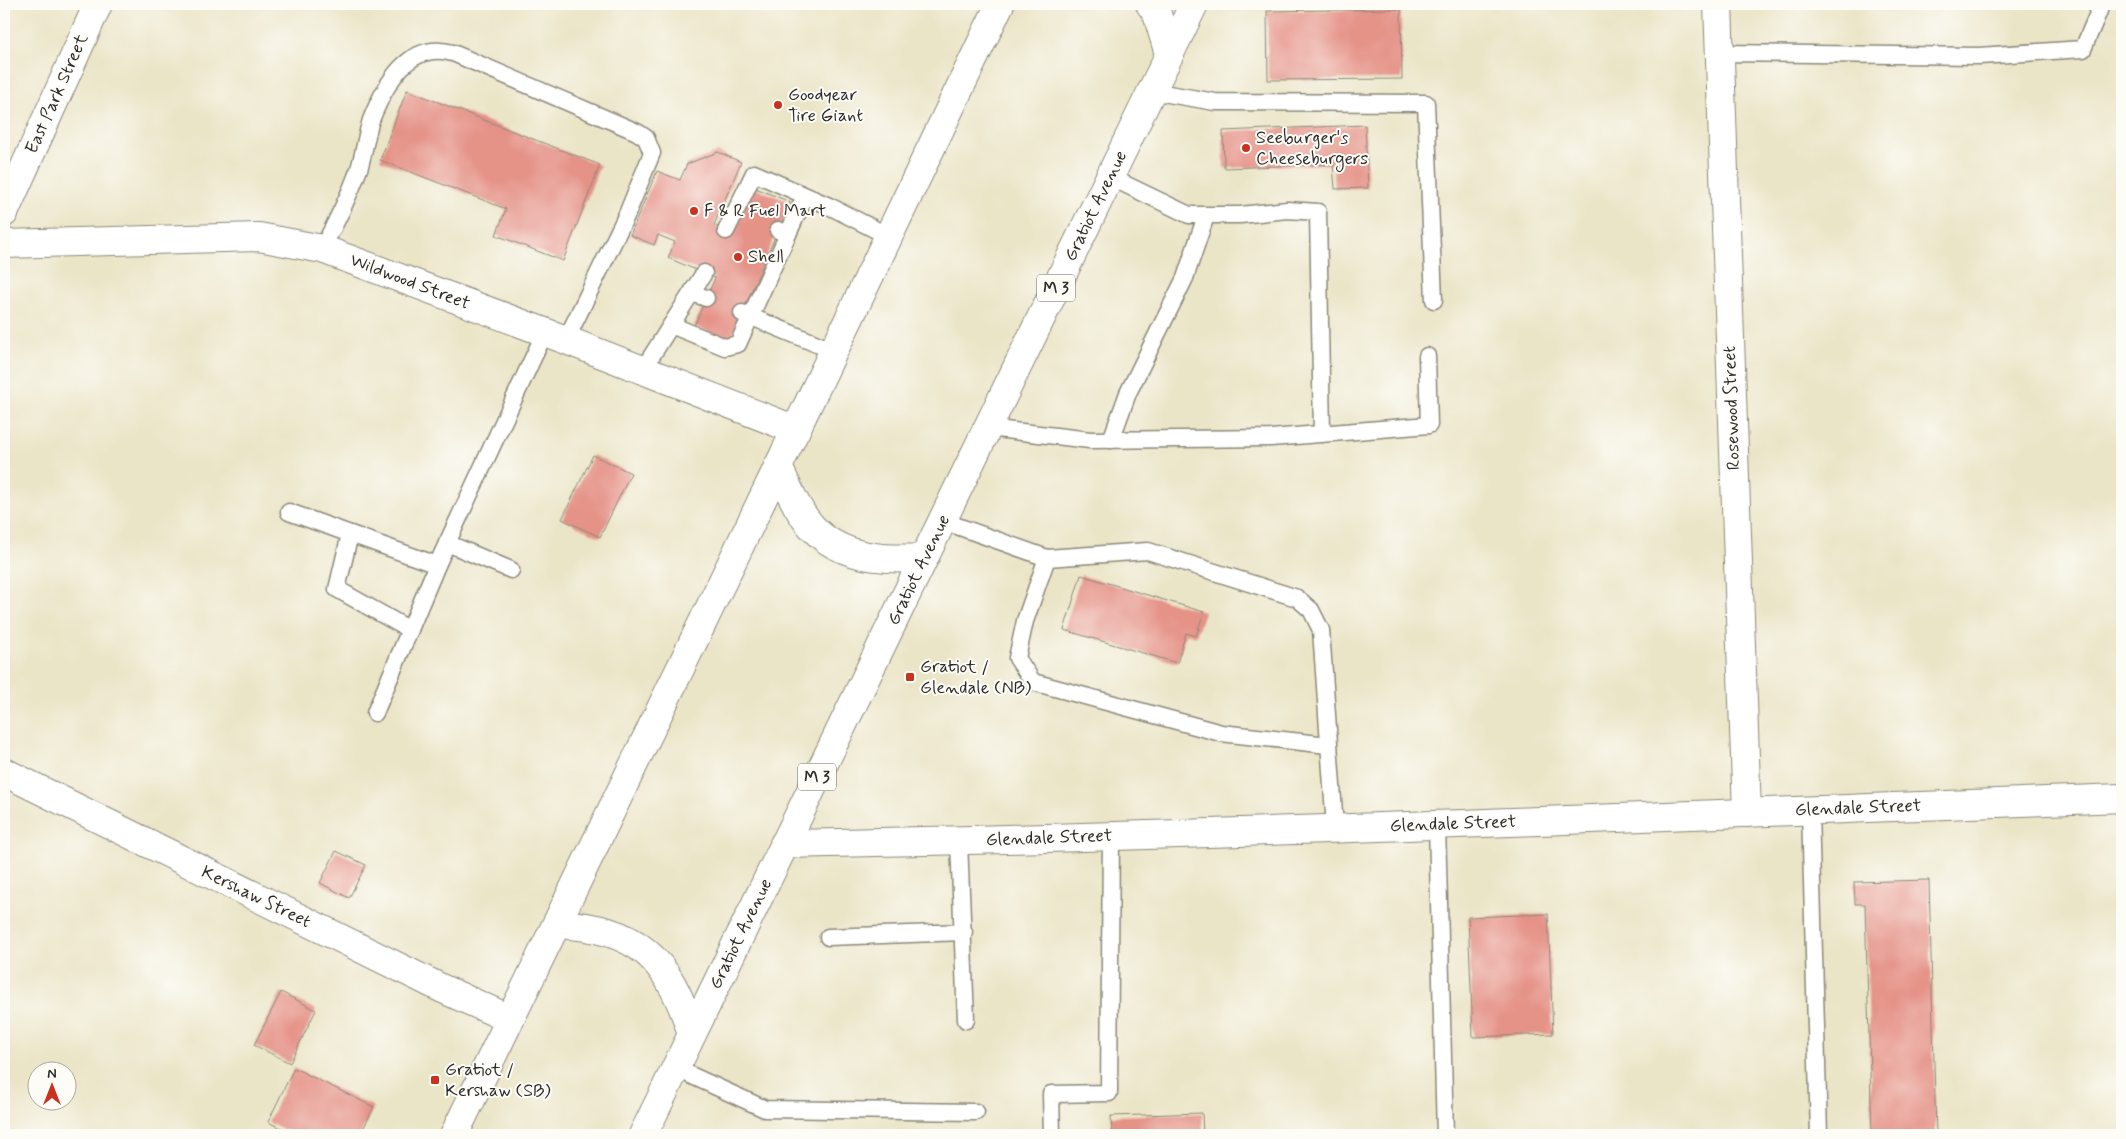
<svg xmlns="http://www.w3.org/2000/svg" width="2126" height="1139" font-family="Mynerve,sans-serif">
	<rect width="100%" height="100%" fill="#fdfcf7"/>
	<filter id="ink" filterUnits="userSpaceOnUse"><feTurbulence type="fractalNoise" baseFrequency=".02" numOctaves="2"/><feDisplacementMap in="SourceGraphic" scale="10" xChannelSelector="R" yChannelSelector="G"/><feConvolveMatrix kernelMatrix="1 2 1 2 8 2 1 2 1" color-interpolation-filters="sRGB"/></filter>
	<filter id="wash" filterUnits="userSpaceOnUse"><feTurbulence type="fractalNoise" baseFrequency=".0096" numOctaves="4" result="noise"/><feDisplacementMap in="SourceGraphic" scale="20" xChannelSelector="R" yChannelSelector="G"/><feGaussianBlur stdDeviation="1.12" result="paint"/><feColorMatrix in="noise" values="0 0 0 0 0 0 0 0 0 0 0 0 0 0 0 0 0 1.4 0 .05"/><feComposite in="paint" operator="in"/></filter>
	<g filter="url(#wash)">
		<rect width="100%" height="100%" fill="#ebe5c8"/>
		<g id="blocks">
			<g fill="#e59287">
				<path d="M 1401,9 L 1402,79 L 1268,80 L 1267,11 Z"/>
				<path d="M 407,90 L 600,165 L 563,261 L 496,235 L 506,209 L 380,160 Z"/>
				<path d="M 1365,125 L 1368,188 L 1335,189 L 1333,164 L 1224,168 L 1223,131 Z"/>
				<path d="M 718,152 L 741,162 L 714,225 L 733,234 L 753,187 L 790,202 L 730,341 L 694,326 L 715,278 L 668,258 L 675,242 L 658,235 L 654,245 L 630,235 L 657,171 L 680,180 L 687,164 Z"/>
				<path d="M 593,455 L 631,473 L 600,537 L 562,519 Z"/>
				<path d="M 1081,575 L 1204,612 L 1196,636 L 1186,633 L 1177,663 L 1064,630 Z"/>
				<path d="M 336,851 L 366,865 L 349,898 L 320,883 Z"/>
				<path d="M 1929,880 L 1936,1135 L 1872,1135 L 1865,904 L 1855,904 L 1854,882 Z"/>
				<path d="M 1548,914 L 1553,1034 L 1473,1037 L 1468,917 Z"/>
				<path d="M 281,992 L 316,1010 L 290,1063 L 254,1045 Z"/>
				<path d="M 294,1068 L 374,1107 L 360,1135 L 296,1135 L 268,1122 Z"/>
				<path d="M 1202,1113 L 1203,1135 L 1112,1135 L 1111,1116 Z"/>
			</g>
		</g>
	</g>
	<g filter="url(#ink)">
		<use href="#blocks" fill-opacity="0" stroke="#8b887a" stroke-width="1"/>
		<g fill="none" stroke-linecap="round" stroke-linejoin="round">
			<defs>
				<g id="lane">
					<path d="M 1719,53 L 1979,56 L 2083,49 L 2099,11 L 2099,4"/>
					<path d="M 1151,91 L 1215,102 L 1426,103 L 1434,300"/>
					<path d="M 1110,177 L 1189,215 L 1240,215 L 1287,210 L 1318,212 L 1322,434"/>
					<path d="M 778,230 L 788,234 L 805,196"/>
					<path d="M 726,231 L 754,173 L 829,206 L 888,236"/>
					<path d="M 322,249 C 336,223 349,196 359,169 C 364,153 366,136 371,120 C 385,85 408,40 453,53 L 637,132 L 646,138 L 652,153 L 627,214 L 566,340"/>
					<path d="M 692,293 L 706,298"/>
					<path d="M 742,313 L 834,351"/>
					<path d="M 671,325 L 725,347 L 738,344 L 788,234"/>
					<path d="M 642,371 L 704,273"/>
					<path d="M 988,428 L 1090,440 L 1271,438 L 1429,425 L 1427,356"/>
					<path d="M 1111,440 L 1128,393 L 1185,278 L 1206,216"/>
					<path d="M 289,512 L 437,565 L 545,332"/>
					<path d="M 943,521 L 1047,558 L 1148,551 L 1297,598 L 1311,610 L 1321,630 L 1335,828"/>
					<path d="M 350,534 L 337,589 L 410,630"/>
					<path d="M 447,543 L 511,570"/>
					<path d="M 1047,558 L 1025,621 L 1017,658 L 1033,682 L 1221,733 L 1328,745"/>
					<path d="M 375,713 L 437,565"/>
					<path d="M 1810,810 L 1819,1135"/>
					<path d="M 1437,825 L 1445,1135"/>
					<path d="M 959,841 L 966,1020"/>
					<path d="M 828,937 L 964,932"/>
					<path d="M 675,1068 L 765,1109 L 976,1112"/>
					<path d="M 1052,1135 L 1051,1094 L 1109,1093 L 1111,835"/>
				</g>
				<g id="street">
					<path d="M 1718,4 L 1747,813"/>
					<path d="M 4,213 L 98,4"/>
					<path d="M 4,244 L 259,237 L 322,249 L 566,340 L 796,430"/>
					<path d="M 4,772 L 443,989 L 510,1019"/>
					<path d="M 784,844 C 1230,836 1676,815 2122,798"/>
				</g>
				<g id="primary">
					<path d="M 1150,4 L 1157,14 L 1169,54"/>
					<path d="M 778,467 C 788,487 797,511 813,528 C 842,559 885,560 924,558"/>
					<path d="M 557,924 C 637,928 669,958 692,1034"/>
					<path d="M 454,1135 L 778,467 L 1000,4"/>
					<path d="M 643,1135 L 1194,4"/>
				</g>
			</defs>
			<use href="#lane" stroke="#8b887a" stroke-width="19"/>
			<use href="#street" stroke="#8b887a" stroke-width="30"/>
			<use href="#primary" stroke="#8b887a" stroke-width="30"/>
			<use href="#lane" stroke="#fff" stroke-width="16"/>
			<use href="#street" stroke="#fff" stroke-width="28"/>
			<use href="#primary" stroke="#fff" stroke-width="28"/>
		</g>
	</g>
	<g fill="#c8321e" stroke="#fdfcf7" stroke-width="2">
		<circle cx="778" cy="105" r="5"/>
		<circle cx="1246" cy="148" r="5"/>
		<circle cx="694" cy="211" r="5"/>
		<circle cx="738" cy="257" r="5"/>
		<rect x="905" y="672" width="10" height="10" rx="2.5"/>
		<rect x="430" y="1075" width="10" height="10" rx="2.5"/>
	</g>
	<g text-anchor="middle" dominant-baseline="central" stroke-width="4" stroke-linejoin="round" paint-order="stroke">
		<g fill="#fdfcf7" stroke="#6a6a68" stroke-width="1">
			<rect x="1037" y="274.5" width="38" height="27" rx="4"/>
			<rect x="798" y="763.5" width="38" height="27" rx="4"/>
		</g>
		<g font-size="16" font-weight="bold" fill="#2b2b2b">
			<text x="1056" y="288">M 3</text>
			<text x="817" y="777">M 3</text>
		</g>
		<g font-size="18" fill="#2b2b2b" stroke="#fdfcf7">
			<text transform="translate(57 94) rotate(-66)">East Park Street</text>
			<text transform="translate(1096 206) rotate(-64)">Gratiot Avenue</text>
			<text transform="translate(410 282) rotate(21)">Wildwood Street</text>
			<text transform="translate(1732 408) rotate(-92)">Rosewood Street</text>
			<text transform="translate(919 570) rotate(-64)">Gratiot Avenue</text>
			<text transform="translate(1858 808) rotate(-2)">Glendale Street</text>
			<text transform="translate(1453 824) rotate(-2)">Glendale Street</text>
			<text transform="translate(1049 838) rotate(-2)">Glendale Street</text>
			<text transform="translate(256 897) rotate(26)">Kershaw Street</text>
			<text transform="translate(741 934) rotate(-64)">Gratiot Avenue</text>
		</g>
		<g font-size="18" fill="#2b2b2b" stroke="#fdfcf7" text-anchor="start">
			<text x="788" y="95">Goodyear<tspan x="788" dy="21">Tire Giant</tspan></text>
			<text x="1256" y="138">Seeburger's<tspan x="1256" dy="21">Cheeseburgers</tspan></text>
			<text x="704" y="211">F &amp; R Fuel Mart</text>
			<text x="748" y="257">Shell</text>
			<text x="920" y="667">Gratiot /<tspan x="920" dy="21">Glendale (NB)</tspan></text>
			<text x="445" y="1070">Gratiot /<tspan x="445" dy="21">Kershaw (SB)</tspan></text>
		</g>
	</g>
	<rect width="2126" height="1139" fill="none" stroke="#fdfcf7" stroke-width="20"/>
	<g transform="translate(52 1086)"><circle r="24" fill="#fdfcf7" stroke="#a9a8a5"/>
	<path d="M0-4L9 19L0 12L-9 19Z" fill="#c8321e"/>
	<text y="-8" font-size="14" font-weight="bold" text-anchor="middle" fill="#2b2b2b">N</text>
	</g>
</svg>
